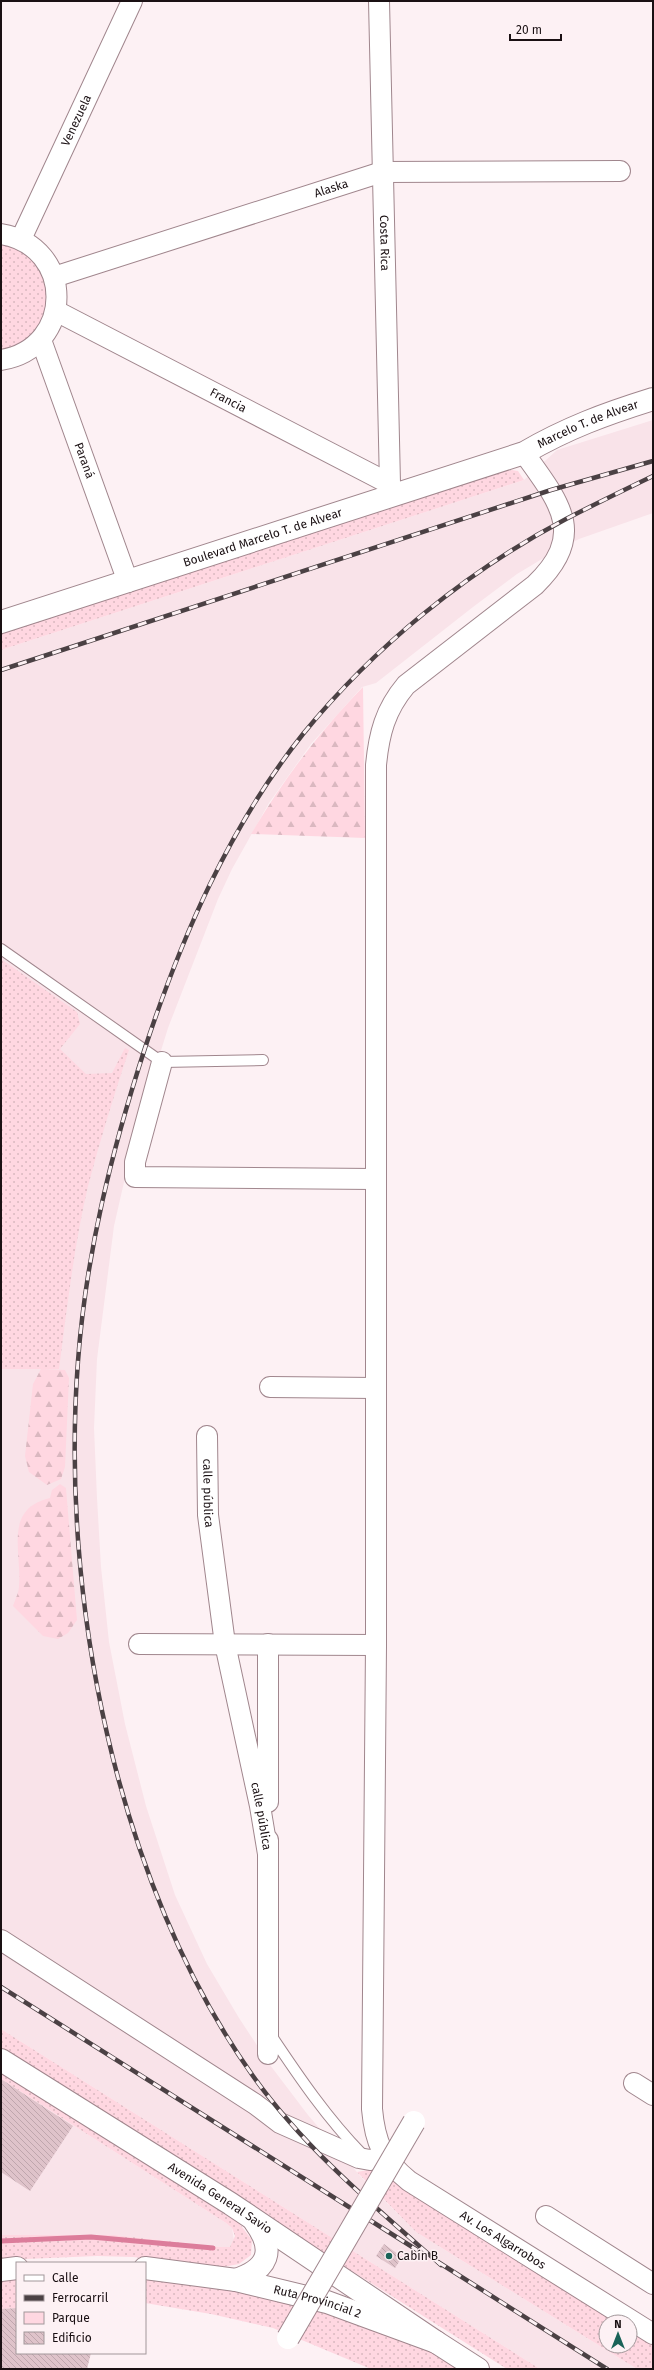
<svg xmlns="http://www.w3.org/2000/svg" width="654" height="2370" font-family="'Fira Sans',sans-serif">
	<defs>
		<pattern id="green-dots" width="8" height="8" patternUnits="userSpaceOnUse"><rect width="8" height="8" fill="#ffd7e1"/><path d="M2 2h.1M6 6h.1" fill="none" stroke="#dab8c0" stroke-width="1.8" stroke-linecap="round"/></pattern>
		<pattern id="forest-firs" width="22" height="20" patternUnits="userSpaceOnUse"><rect width="22" height="20" fill="#ffd7e1"/><path d="M5 1l3.5 6h-7zM16 11l3.5 6h-7z" fill="#dab8c0"/></pattern>
		<pattern id="building-back-hatch" width="6" height="6" patternUnits="userSpaceOnUse"><rect width="6" height="6" fill="#dfc3ca"/><path d="M-1 5l2 2M0 0l6 6M5-1l2 2" fill="none" stroke="#bfa6ad"/></pattern>
	</defs>
	<rect width="100%" height="100%" fill="#fdf1f4"/>
	<g fill="#f9e3e9">
		<path d="M 653,420 L 653,513 L 579,539 L 552,553 L 517,574 L 473,607 L 376,683 L 362,687 L 311,744 L 269,803 L 232,869 L 218,899 L 168,1028 L 135,1134 L 114,1226 L 97,1359 L 94,1428 L 97,1498 L 101,1567 L 109,1642 L 125,1724 L 146,1806 L 175,1895 L 207,1964 L 239,2018 L 270,2065 L 308,2115 L 362,2178 L 416,2232 L 637,2369 L 540,2369 L 1,2029 L 1,650 L 524,480 L 557,450 Z"/>
		<path d="M 1,2079 L 226,2223 L 232,2228 L 234,2241 L 230,2247 L 221,2247 L 114,2235 L 1,2235 Z"/>
	</g>
	<g fill="url(#green-dots)">
		<path d="M 1,243 C 9,246 20,249 27,254 C 51,271 52,309 35,331 C 27,342 14,347 1,351 Z"/>
		<path d="M 512,470 L 518,471 L 524,480 L 1,650 L 1,632 L 501,472 Z"/>
		<path d="M 1,959 L 77,1012 L 80,1024 L 60,1049 L 86,1074 L 112,1073 L 125,1048 L 129,1050 C 114,1095 100,1140 88,1186 C 74,1246 67,1308 59,1369 L 1,1369 Z"/>
		<path d="M 1,2029 L 540,2369 L 507,2369 L 1,2049 Z"/>
		<path d="M 1,2072 L 239,2223 L 252,2240 L 251,2255 L 239,2264 L 223,2267 L 133,2257 L 97,2256 L 1,2260 L 1,2235 L 114,2235 L 221,2247 L 230,2247 L 235,2236 L 232,2228 L 226,2223 L 1,2079 Z"/>
		<path d="M 368,2170 L 376,2170 L 387,2176 L 618,2322 L 606,2322 L 606,2346 L 630,2346 L 630,2330 L 653,2344 L 653,2369 L 637,2369 L 416,2232 L 357,2172 Z"/>
		<path d="M 17,2277 L 17,2308 L 1,2309 L 1,2278 Z"/>
		<path d="M 145,2277 L 304,2303 L 417,2344 L 464,2369 L 371,2369 L 273,2328 L 211,2314 L 145,2303 Z"/>
	</g>
	<g fill="url(#forest-firs)">
		<path d="M 363,687 L 365,838 L 251,834 C 283,780 319,732 363,687 Z"/>
		<path d="M 41,1369 L 65,1370 L 69,1378 L 65,1467 L 61,1479 L 47,1485 L 29,1472 L 25,1456 L 33,1384 Z"/>
		<path d="M 60,1484 L 66,1488 L 77,1620 L 68,1633 L 58,1639 L 43,1636 L 13,1606 C 15,1600 19,1592 19,1586 C 22,1552 3,1509 50,1498 L 52,1490 Z"/>
	</g>
	<g fill="none" stroke-linecap="round" stroke-linejoin="round">
		<path stroke="#dc7d9b" stroke-width="5" d="M 1,2241 L 91,2237 L 213,2248"/>
	</g>
	<g fill="url(#building-back-hatch)">
		<path d="M 1,2079 L 73,2126 L 30,2191 L 1,2172 Z"/>
		<path d="M 384,2244 L 402,2257 L 395,2268 L 376,2256 Z"/>
		<path d="M 17,2308 L 17,2353 L 91,2353 L 87,2369 L 1,2369 L 1,2309 Z"/>
	</g>
	<g fill="none" stroke-linecap="round" stroke-linejoin="round">
		<defs>
			<g id="lane">
				<path d="M 1,949 L 162,1062 L 263,1060"/>
				<path d="M 271,2035 C 299,2077 327,2118 362,2154"/>
			</g>
			<g id="street">
				<path id="s1" d="M 379,1 L 390,484"/>
				<path d="M 1,234 C 75,246 75,348 1,360"/>
				<path id="s2" d="M 21,239 L 132,1"/>
				<path id="s3" d="M 54,277 L 382,172 L 620,171"/>
				<path id="s4" d="M 56,311 L 390,484 L 394,495"/>
				<path id="s5" d="M 41,340 L 128,582"/>
				<path id="s6" d="M 524,453 C 559,502 588,534 535,585 L 406,685 C 385,710 379,734 376,765 L 376,1645 L 372,2109 C 375,2143 383,2160 409,2181 L 653,2334"/>
				<path d="M 162,1062 L 135,1162 L 135,1177 L 374,1179"/>
				<path d="M 270,1387 L 375,1388"/>
				<path id="s7" d="M 207,1436 L 208,1515 L 225,1644 L 260,1806 L 268,1854"/>
				<path d="M 139,1644 L 376,1645"/>
				<path d="M 268,1802 L 268,1644"/>
				<path d="M 1,1940 L 255,2104 L 280,2123 L 359,2158 L 370,2160 L 384,2157"/>
				<path d="M 268,2054 L 268,1840"/>
				<path d="M 634,2083 L 653,2095"/>
				<path d="M 546,2216 L 653,2284"/>
			</g>
			<g id="secondary">
				<path id="s8" d="M 1,622 L 524,453 C 567,428 605,414 653,399"/>
				<path id="s9" d="M 1,2060 L 231,2204 L 436,2342"/>
				<path id="s10" d="M 145,2268 L 236,2280 L 327,2302 L 436,2342 L 478,2369"/>
				<path d="M 1,2270 L 17,2268"/>
				<path d="M 236,2280 C 268,2269 276,2251 255,2222"/>
			</g>
		</defs>
		<use href="#lane" stroke="#a0868d" stroke-width="12"/>
		<use href="#street" stroke="#a0868d" stroke-width="22"/>
		<use href="#secondary" stroke="#a0868d" stroke-width="24"/>
		<use href="#lane" stroke="#fff" stroke-width="10"/>
		<use href="#street" stroke="#fff" stroke-width="20"/>
		<use href="#secondary" stroke="#fff" stroke-width="22"/>
		<defs>
			<g id="rail">
				<path d="M 1,670 L 551,490 L 653,461"/>
				<path d="M 1,1987 L 417,2250"/>
				<path d="M 438,2262 L 607,2369"/>
				<path d="M 441,2265 C 374,2206 305,2149 253,2076 C 115,1882 60,1595 78,1361 C 86,1253 112,1150 145,1048 C 182,936 229,827 303,734 C 374,647 467,571 566,519 C 595,504 624,490 653,476"/>
			</g>
		</defs>
		<use href="#rail" stroke="#4b4144" stroke-width="4.5"/>
		<use href="#rail" stroke="#fdf1f4" stroke-width="3" stroke-dasharray="9" stroke-linecap="butt"/>
		<defs>
			<path id="primary-bridge" d="M 288,2338 L 414,2122"/>
		</defs>
		<use href="#primary-bridge" stroke="#a0868d" stroke-width="24" stroke-linecap="butt"/>
		<use href="#primary-bridge" stroke="#fff" stroke-width="22"/>
	</g>
	<circle fill="#1a6358" stroke="#fdf1f4" stroke-width="1.5" cx="389" cy="2256" r="4"/>
	<g text-anchor="middle" dominant-baseline="central" stroke-width="3" stroke-linejoin="round" paint-order="stroke">
		<g font-size="12" fill="#1a1013" stroke="#fdf1f4">
			<text stroke="none"><textPath href="#s2" startOffset="131">Venezuela</textPath></text>
			<text stroke="none"><textPath href="#s3" startOffset="291">Alaska</textPath></text>
			<text stroke="none"><textPath href="#s1" startOffset="242">Costa Rica</textPath></text>
			<text stroke="none"><textPath href="#s4" startOffset="194">Francia</textPath></text>
			<text stroke="none"><textPath href="#s8" startOffset="620">Marcelo T. de Alvear</textPath></text>
			<text stroke="none"><textPath href="#s5" startOffset="128">Paraná</textPath></text>
			<text stroke="none"><textPath href="#s8" startOffset="275">Boulevard Marcelo T. de Alvear</textPath></text>
			<text stroke="none"><textPath href="#s7" startOffset="57">calle pública</textPath></text>
			<text stroke="none"><textPath href="#s7" startOffset="385">calle pública</textPath></text>
			<text stroke="none"><textPath href="#s9" startOffset="259">Avenida General Savio</textPath></text>
			<text stroke="none"><textPath href="#s6" startOffset="1941">Av. Los Algarrobos</textPath></text>
			<text stroke="none"><textPath href="#s10" startOffset="176">Ruta Provincial 2</textPath></text>
		</g>
		<g font-size="12" fill="#1a1013" stroke="#fdf1f4" text-anchor="start">
			<text x="397" y="2256">Cabín B</text>
		</g>
	</g>
	<rect width="654" height="2370" fill="none" stroke="#1a1013" stroke-width="4"/>
	<rect x="16" y="2262" width="130" height="92" fill="#fdf1f4" stroke="#a2979a"/>
	<rect x="24" y="2275" width="20" height="6" fill="#ffffff" stroke="#a2979a"/>
	<text x="52" y="2282" font-size="12" fill="#1a1013">Calle</text>
	<rect x="24" y="2295" width="20" height="6" fill="#4b4144" stroke="#a2979a"/>
	<text x="52" y="2302" font-size="12" fill="#1a1013">Ferrocarril</text>
	<rect x="24" y="2312" width="20" height="12" fill="#ffd7e1" stroke="#a2979a"/>
	<text x="52" y="2322" font-size="12" fill="#1a1013">Parque</text>
	<rect x="24" y="2332" width="20" height="12" fill="url(#building-back-hatch)" stroke="#a2979a"/>
	<text x="52" y="2342" font-size="12" fill="#1a1013">Edificio</text>
	<g transform="translate(618 2334)"><circle r="19" fill="#fdf1f4" stroke="#a2979a"/>
	<path d="M0-3L7 15L0 10L-7 15Z" fill="#1a6358"/>
	<text y="-6" font-size="11" font-weight="bold" text-anchor="middle" fill="#1a1013">N</text>
	</g>
	<path d="M510 34v6h51v-6" fill="none" stroke="#1a1013" stroke-width="2"/>
	<text x="516" y="34" font-size="12" fill="#1a1013" stroke="#fdf1f4" stroke-width="3" paint-order="stroke">20 m</text>
</svg>
